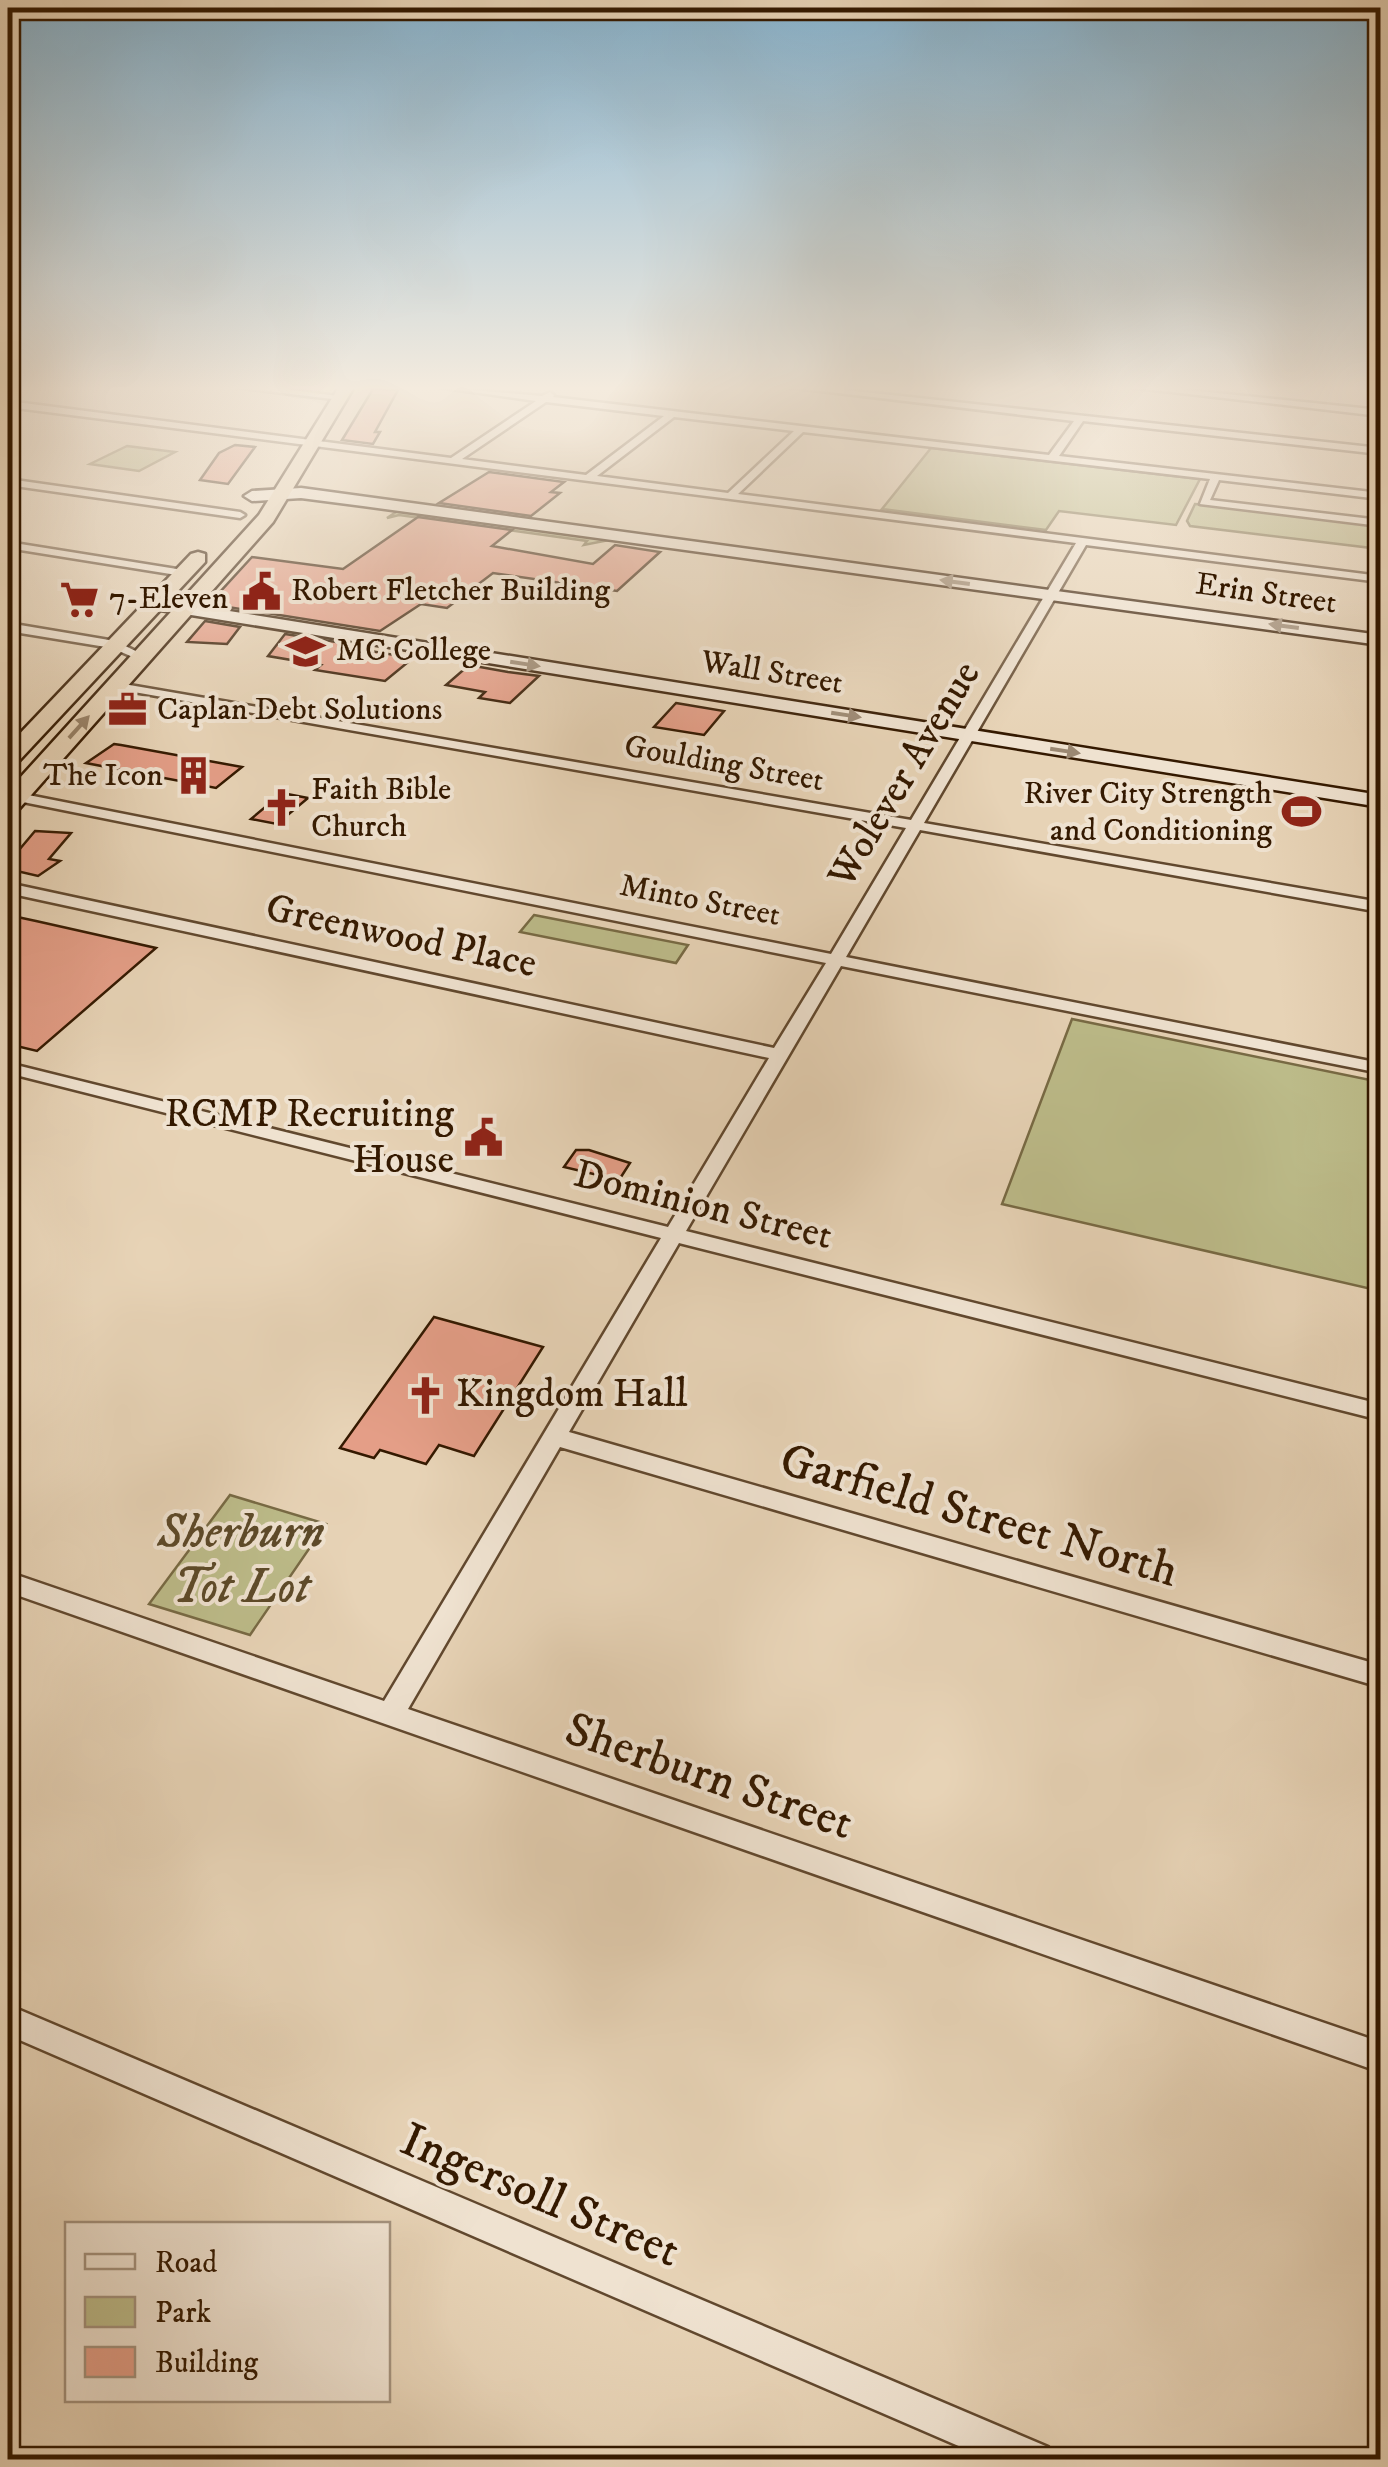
<svg xmlns="http://www.w3.org/2000/svg" width="1388" height="2467" font-family="'IM FELL DW Pica',serif">
	<rect width="100%" height="100%" fill="#e7d3b6"/>
	<filter id="stains"><feTurbulence type="fractalNoise" baseFrequency=".002" numOctaves="4"/><feColorMatrix values="0 0 0 0 .2 0 0 0 0 .09 0 0 0 0 .02 0 0 0 .5 -.17"/></filter>
	<radialGradient id="worn" r=".72"><stop offset=".6" stop-color="#630" stop-opacity="0"/><stop offset="1" stop-color="#630" stop-opacity=".3"/></radialGradient>
	<g fill="#bcbb89" stroke="#786a44" stroke-width="2.5">
		<path d="M 127,446 L 175,452 L 139,471 L 90,464 Z"/>
		<path d="M 931,448 L 1199,479 L 1200,479 L 1176,525 L 1059,511 L 1046,530 L 882,509 Z"/>
		<path d="M 1195,504 L 1380,525 L 1380,549 L 1190,526 L 1187,521 Z"/>
		<path d="M 399,510 L 609,540 L 584,545 L 587,541 L 399,515 L 387,518 Z"/>
		<path d="M 534,915 L 688,945 L 676,963 L 520,932 Z"/>
		<path d="M 1072,1019 L 1380,1082 L 1380,1291 L 1002,1204 Z"/>
		<path d="M 230,1495 L 326,1524 L 250,1635 L 149,1604 Z"/>
	</g>
	<g fill="#e49e87" stroke="#341900" stroke-width="2.5">
		<path d="M 373,389 L 398,390 L 375,432 L 380,432 L 373,444 L 342,440 Z"/>
		<path d="M 235,445 L 255,447 L 228,484 L 200,480 L 219,453 Z"/>
		<path d="M 489,472 L 564,482 L 551,492 L 560,493 L 531,516 L 439,503 Z"/>
		<path d="M 418,517 L 512,530 L 492,546 L 593,564 L 615,545 L 660,552 L 617,591 L 493,573 L 447,608 L 421,604 L 380,631 L 209,604 L 252,557 L 343,569 Z"/>
		<path d="M 205,621 L 240,627 L 227,644 L 187,642 Z"/>
		<path d="M 285,634 L 362,646 L 358,649 L 413,658 L 385,681 L 315,670 L 321,665 L 268,656 Z"/>
		<path d="M 469,665 L 508,672 L 539,676 L 510,703 L 479,698 L 485,692 L 446,685 Z"/>
		<path d="M 676,703 L 724,711 L 704,735 L 654,727 Z"/>
		<path d="M 114,744 L 121,745 L 242,767 L 216,788 L 86,763 Z"/>
		<path d="M 282,793 L 308,798 L 277,824 L 251,819 Z"/>
		<path d="M 35,831 L 71,833 L 49,859 L 60,861 L 38,876 L 8,869 L 8,849 L 19,850 Z"/>
		<path d="M 8,915 L 36,921 L 156,948 L 37,1051 L 8,1044 Z"/>
		<path d="M 576,1150 L 589,1150 L 630,1163 L 619,1180 L 564,1167 Z"/>
		<path d="M 434,1317 L 543,1347 L 474,1456 L 439,1445 L 426,1464 L 380,1450 L 374,1458 L 340,1448 Z"/>
	</g>
	<g fill="none" stroke-linecap="round" stroke-linejoin="round">
		<defs>
			<g id="minor">
				<path d="M 234,387 L 269,387 L 345,397 L 341,400 Z"/>
				<path d="M 437,387 L 542,396 L 550,392 L 554,395 L 553,397 L 1049,455 L 1074,421 L 787,387 L 818,387 L 1380,448 L 1380,454 L 1083,421 L 1059,456 L 1380,493 L 1380,499 L 1219,480 L 1210,500 L 1380,520 L 1380,526 L 1200,504 L 1210,479 L 803,432 L 738,494 L 1380,576 L 1380,582 L 1086,545 L 924,823 L 1380,902 L 1380,912 L 920,830 L 846,957 L 1380,1063 L 1380,1073 L 841,966 L 686,1231 L 1380,1404 L 1380,1420 L 679,1243 L 569,1432 L 1380,1665 L 1380,1687 L 560,1447 L 408,1709 L 1380,2042 L 1380,2072 L 8,1592 L 8,1572 L 384,1701 L 661,1238 L 8,1073 L 8,1063 L 668,1227 L 769,1058 L 8,893 L 8,883 L 774,1048 L 826,963 L 8,799 L 8,791 L 831,954 L 906,828 L 117,689 L 112,688 L 112,682 L 911,820 L 1076,543 L 8,407 L 8,401 L 451,458 L 536,401 ZM 546,402 L 664,416 L 586,475 L 462,459 ZM 674,417 L 794,431 L 728,493 L 597,476 Z"/>
				<path d="M 1128,387 L 1160,387 L 1380,410 L 1380,416 Z"/>
				<path d="M 8,479 L 240,512 L 245,515 L 240,518 L 8,485 Z"/>
				<path d="M 8,542 L 183,570 L 189,573 L 183,576 L 8,548 Z"/>
				<path d="M 8,623 L 115,641 L 148,657 L 142,661 L 112,648 L 8,631 Z"/>
				<path d="M 8,2005 L 1048,2447 L 1053,2460 L 991,2460 L 8,2035 Z"/>
			</g>
			<g id="secondary">
				<path d="M 301,488 L 1380,635 L 1380,645 L 363,506 L 301,498 L 252,501 L 244,496 L 252,491 Z"/>
				<path d="M 154,599 L 1380,795 L 1380,807 L 148,608 L 148,600 Z"/>
			</g>
			<g id="trunk">
				<path d="M 339,387 L 354,387 L 273,522 L 17,811 L 8,813 L 8,791 L 259,515 Z"/>
				<path d="M 198,552 L 205,554 L 205,562 L 16,764 L 8,766 L 8,746 L 191,554 Z"/>
			</g>
		</defs>
		<use href="#minor" stroke="#61482e" stroke-width="5"/>
		<use href="#secondary" stroke="#341900" stroke-width="5"/>
		<use href="#trunk" stroke="#341900" stroke-width="5"/>
		<use href="#minor" fill="#efe2d0" fill-rule="evenodd"/>
		<use href="#secondary" fill="#efe2d0" fill-rule="evenodd"/>
		<use href="#trunk" fill="#e7d3b6" fill-rule="evenodd"/>
	</g>
	<defs><path id="oneway-solid" d="M-6-.8H1V-3.2L6.5 0L1 3.2V.8H-6Z" transform="scale(2.5)"/></defs>
	<g fill="#9b8872">
		<use href="#oneway-solid" transform="translate(955 582) rotate(-172)"/>
		<use href="#oneway-solid" transform="translate(1284 626) rotate(-172)"/>
		<use href="#oneway-solid" transform="translate(525 664) rotate(9)"/>
		<use href="#oneway-solid" transform="translate(846 715) rotate(9)"/>
		<use href="#oneway-solid" transform="translate(1065 751) rotate(9)"/>
	</g>
	<use fill="#967f64" href="#oneway-solid" transform="translate(79 727) rotate(-48)"/>
	<linearGradient id="sky" x2="0" y2="1"><stop stop-color="#87b5d2"/><stop offset="0.53" stop-color="#f4ebde"/><stop offset="1" stop-color="#f4ebde" stop-opacity="0"/></linearGradient>
	<rect width="1388" height="733" fill="url(#sky)"/>
	<defs>
		<symbol id="civic-bare" viewBox="-9 -9 18 18"><path d="M-.6-6.5H3V-4.5H.6V-3L4-1V1h2V6H-6V1h2V-1L-.6-3ZM-1.2 2.5V6h2.4V2.5Z" fill="#8f2418" stroke="#efe2d0" stroke-width="2.5" paint-order="stroke"/></symbol>
		<symbol id="supermarket-bare" viewBox="-9 -9 18 18"><path d="M-6-5.5h2.5l.6 2H6L4.5 2H-2.5L-4.4-4H-6ZM-1.5 3.2a1.3 1.3 0 1 0 .1 0ZM3 3.2a1.3 1.3 0 1 0 .1 0Z" fill="#8f2418" stroke="#efe2d0" stroke-width="2.5" paint-order="stroke"/></symbol>
		<symbol id="university-bare" viewBox="-9 -9 18 18"><path d="M0-5L7-2L0 1L-7-2ZM-4 1L0 2.5L4 1V4Q0 6-4 4Z" fill="#8f2418" stroke="#efe2d0" stroke-width="2.5" paint-order="stroke"/></symbol>
		<symbol id="office-bare" viewBox="-9 -9 18 18"><path d="M-6-3h4V-5.5h4V-3h4V5H-6ZM-1-4.5V-3h2v-1.5ZM-6 0V1H6V0Z" fill="#8f2418" stroke="#efe2d0" stroke-width="2.5" paint-order="stroke"/></symbol>
		<symbol id="building-bare" viewBox="-9 -9 18 18"><path d="M-4-6H4V6H1V3H-1V6H-4ZM-2.5-4.3h1.7v1.8h-1.7ZM.8-4.3h1.7v1.8H.8ZM-2.5-1h1.7V.8h-1.7ZM.8-1h1.7V.8H.8Z" fill="#8f2418" stroke="#efe2d0" stroke-width="2.5" paint-order="stroke"/></symbol>
		<symbol id="church-bare" viewBox="-9 -9 18 18"><path d="M-1.2-6h2.4v3.5h3.3v2.4h-3.3V6h-2.4V-.1h-3.3v-2.4h3.3Z" fill="#8f2418" stroke="#efe2d0" stroke-width="2.5" paint-order="stroke"/></symbol>
		<symbol id="stadium-bare" viewBox="-9 -9 18 18"><path d="M0-5a6.5 5 0 1 0 0 10a6.5 5 0 1 0 0-10ZM-3.5-1.8h7v3.6h-7Z" fill="#8f2418" stroke="#efe2d0" stroke-width="2.5" paint-order="stroke"/></symbol>
	</defs>
	<g fill-rule="evenodd">
		<use href="#civic-bare" x="234" y="564" width="55" height="55"/>
		<use href="#supermarket-bare" x="52" y="572" width="55" height="55"/>
		<use href="#university-bare" x="278" y="624" width="55" height="55"/>
		<use href="#office-bare" x="100" y="682" width="55" height="55"/>
		<use href="#building-bare" x="166" y="748" width="55" height="55"/>
		<use href="#church-bare" x="254" y="780" width="55" height="55"/>
		<use href="#stadium-bare" x="1274" y="784" width="55" height="55"/>
		<use href="#civic-bare" x="456" y="1110" width="55" height="55"/>
		<use href="#church-bare" x="398" y="1368" width="55" height="55"/>
	</g>
	<g text-anchor="middle" dominant-baseline="central" stroke-width="8" stroke-linejoin="round" paint-order="stroke">
		<g font-size="32" fill="#341900" stroke="#efe2d0" text-anchor="start">
			<text x="291" y="591">Robert Fletcher Building</text>
			<text x="109" y="599">7-Eleven</text>
			<text x="336" y="651">MC College</text>
			<text x="157" y="710">Caplan Debt Solutions</text>
			<text x="163" y="776" text-anchor="end">The Icon</text>
			<text x="311" y="790">Faith Bible<tspan x="311" dy="37">Church</tspan></text>
			<text x="1272" y="794" text-anchor="end">River City Strength<tspan x="1272" dy="37">and Conditioning</tspan></text>
		</g>
		<g font-size="32" fill="#341900" stroke="#efe2d0">
			<text transform="translate(1266 594) rotate(8)">Erin Street</text>
			<text transform="translate(772 673) rotate(9)">Wall Street</text>
			<text transform="translate(724 764) rotate(10)">Goulding Street</text>
			<text transform="translate(700 901) rotate(11)">Minto Street</text>
		</g>
		<g font-size="40" fill="#341900" stroke="#efe2d0">
			<text transform="translate(905 775) rotate(-59)">Wolever Avenue</text>
			<text transform="translate(401 937) rotate(12)">Greenwood Place</text>
			<text transform="translate(703 1206) rotate(14)">Dominion Street</text>
		</g>
		<g font-size="40" fill="#341900" stroke="#efe2d0" text-anchor="end">
			<text x="454" y="1115">RCMP Recruiting<tspan x="454" dy="46">House</tspan></text>
			<text x="456" y="1395" text-anchor="start">Kingdom Hall</text>
		</g>
		<g font-size="48" fill="#341900" stroke="#efe2d0">
			<text transform="translate(979 1516) rotate(16)">Garfield Street North</text>
			<text transform="translate(709 1777) rotate(19)">Sherburn Street</text>
			<text transform="translate(540 2196) rotate(23)">Ingersoll Street</text>
		</g>
		<g font-size="48" font-style="italic" fill="#5d4a29" stroke="#efe2d0">
			<text x="241" y="1533">Sherburn<tspan x="241" dy="55">Tot Lot</tspan></text>
		</g>
	</g>
	<rect width="1388" height="2467" fill="none" stroke="#e7d3b6" stroke-width="40"/>
	<rect x="10" y="10" width="1368" height="2447" fill="none" stroke="#341900" stroke-width="5"/>
	<rect x="20" y="20" width="1348" height="2427" fill="none" stroke="#341900" stroke-width="2.5"/>
	<rect x="65" y="2222" width="325" height="180" fill="#efe2d0" stroke="#a4927d" stroke-width="2.5"/>
	<rect x="85" y="2254" width="50" height="15" fill="#efe2d0" stroke="#a4927d" stroke-width="2.5"/>
	<text x="155" y="2272" font-size="30" fill="#341900">Road</text>
	<rect x="85" y="2297" width="50" height="30" fill="#bcbb89" stroke="#a4927d" stroke-width="2.5"/>
	<text x="155" y="2322" font-size="30" fill="#341900">Park</text>
	<rect x="85" y="2347" width="50" height="30" fill="#e49e87" stroke="#a4927d" stroke-width="2.5"/>
	<text x="155" y="2372" font-size="30" fill="#341900">Building</text>
	<rect width="100%" height="100%" filter="url(#stains)"/>
	<rect width="100%" height="100%" fill="url(#worn)"/>
</svg>
